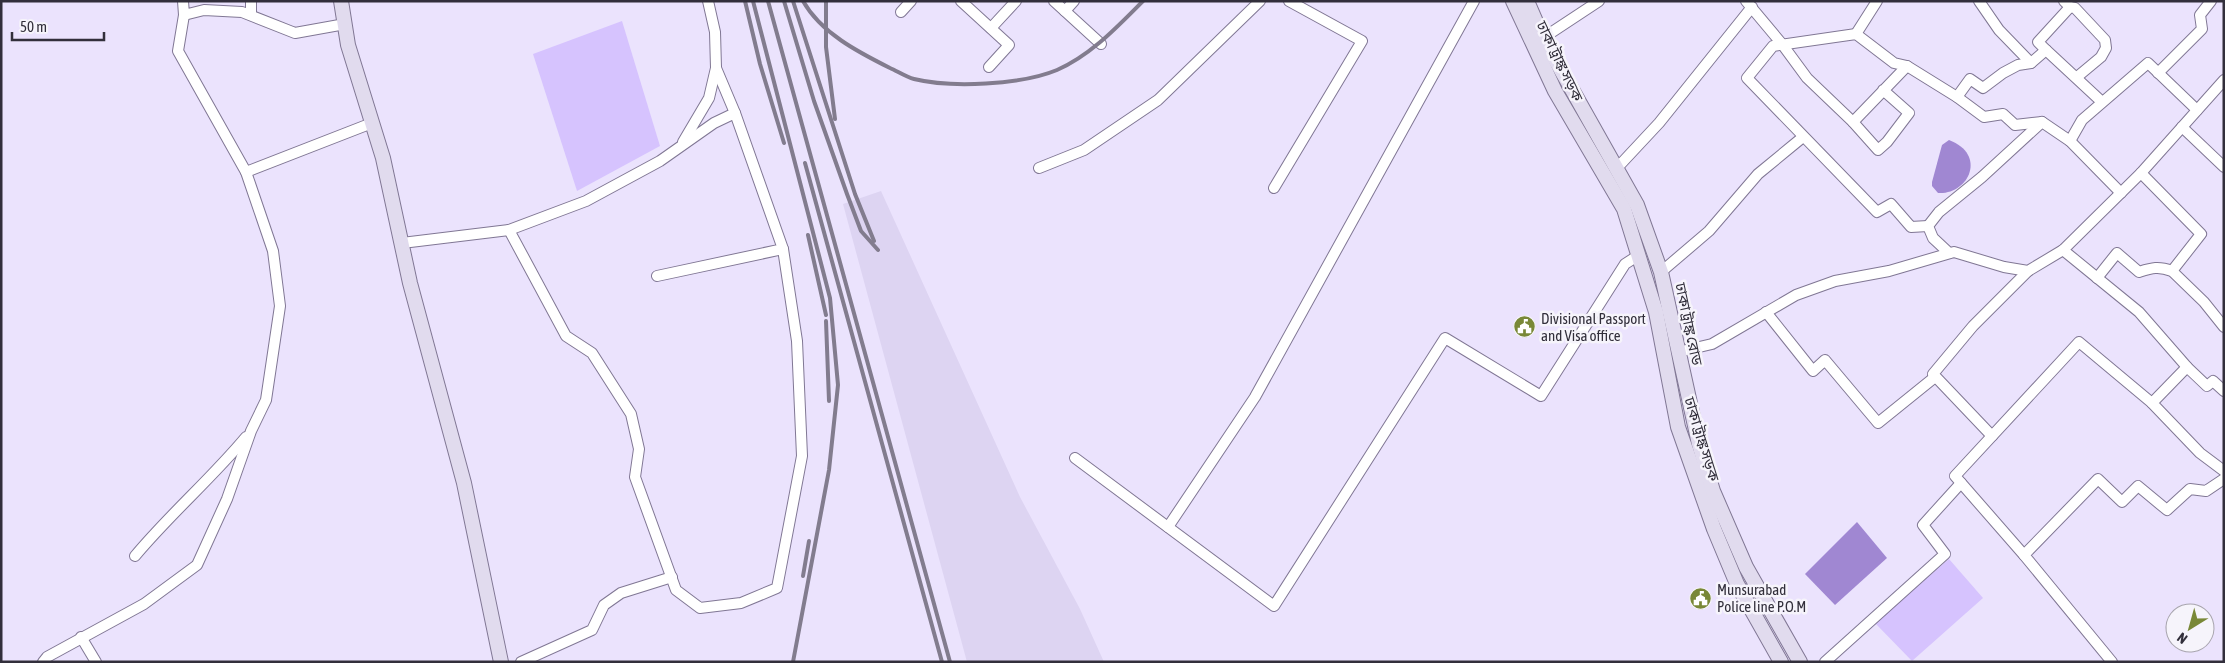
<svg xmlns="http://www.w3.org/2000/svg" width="2225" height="663" font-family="'Asap Condensed','Noto Sans Bengali',sans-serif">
	<rect width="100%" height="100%" fill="#ebe3fd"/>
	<path fill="#ddd4f2" d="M 881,191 L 1020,497 L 1080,609 L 1104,662 L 967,662 L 843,204 Z"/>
	<g fill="#d6c3fe">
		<path d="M 622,21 L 660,146 L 577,191 L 533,54 Z"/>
		<path d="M 1949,559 L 1983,598 L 1912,661 L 1875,623 Z"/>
	</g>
	<g fill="#a087d2">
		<path d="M 1949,140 C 1988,155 1968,195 1938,193 L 1932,186 L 1932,182 L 1942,145 Z"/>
		<path d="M 1857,522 L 1887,558 L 1835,605 L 1805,574 Z"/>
	</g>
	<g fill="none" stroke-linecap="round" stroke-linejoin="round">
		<defs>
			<g id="minor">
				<path d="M 183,1 L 184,15 L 204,10 L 242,12 L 295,33 L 345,24"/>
				<path d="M 251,1 L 251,15"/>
				<path d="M 708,1 L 715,32 L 716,68 L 735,113 L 714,123 L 660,161 L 586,201 L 509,230 L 566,336 L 592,353 L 631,414 L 639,449 L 635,477 L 676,590 L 700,608 L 741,603 L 777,588 L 802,456 L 797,341 L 783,249"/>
				<path d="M 961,1 L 1009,45 L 989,67"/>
				<path d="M 1054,1 L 1101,44"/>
				<path d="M 1746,1 L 1782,44 L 1807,78 L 1853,122"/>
				<path d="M 1979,1 L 1999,30 L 2031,63"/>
				<path d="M 2064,1 L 2070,7 L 2075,8 L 2105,40 L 2106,48 L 2101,57 L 2077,77"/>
				<path d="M 1065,11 L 1074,1"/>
				<path d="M 901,12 L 911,1"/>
				<path d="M 991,28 L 1016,1"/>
				<path d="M 1856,34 L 1877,1"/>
				<path d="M 1543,38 L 1599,1"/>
				<path d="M 2046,50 L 2038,42 L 2070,7"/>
				<path d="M 2158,73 L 2202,29 L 2200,15 L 2211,1"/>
				<path d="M 1883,90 L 1909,113 L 1887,142 L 1878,150 L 1853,122 L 1907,66"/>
				<path d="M 1957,97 L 1970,79 L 1983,88 L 2003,73 L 2018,65 L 2031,63 L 2046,50 L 2102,102"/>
				<path d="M 2182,127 L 2224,167"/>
				<path d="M 2070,141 L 2082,120 L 2148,63 L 2197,110"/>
				<path d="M 683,142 L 709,98 L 716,68"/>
				<path d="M 1039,168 L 1084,150 L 1158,100 L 1260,1"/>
				<path d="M 1617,168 L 1659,123 L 1752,7"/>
				<path d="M 246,172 L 372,123"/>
				<path d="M 2141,173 L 2201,234 L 2172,271"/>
				<path d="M 1274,188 L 1362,41 L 1289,1"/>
				<path d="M 1928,226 L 1911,227 L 1891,204 L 1877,212 L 1747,78 L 1773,46 L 1856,34 L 1894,63 L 1907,66 L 1957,97 L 1984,117 L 2003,114 L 2015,125 L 2042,122"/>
				<path d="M 402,243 L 509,230"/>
				<path d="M 2063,250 L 2139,312 L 2187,367"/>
				<path d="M 1949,253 L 1933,238 L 1928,226 L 1939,212 L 1982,177 L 2042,122 L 2070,141 L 2121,193"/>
				<path d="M 1661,272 L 1709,231 L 1758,174 L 1803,137"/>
				<path d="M 657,276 L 783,249 L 735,113"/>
				<path d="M 2097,278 L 2117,253 L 2139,272 C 2152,268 2158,266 2172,271 L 2204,302 L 2224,327"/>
				<path d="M 1766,312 L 1813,371 L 1825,360 L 1878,423 L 1935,377"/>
				<path d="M 1678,352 L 1712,344 L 1796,295 L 1835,281 L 1889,271 L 1954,252 L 2004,267 L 2028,271 L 2063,250 L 2141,173 L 2224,80"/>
				<path d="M 2224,391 L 2213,381 L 2207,386 L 2187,367 L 2152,403 L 2200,453 L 2224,471"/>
				<path d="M 1992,436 L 1933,374 L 1973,326 L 2028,271"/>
				<path d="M 1075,458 L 1274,606 L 1445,338 L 1541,396 L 1625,264 L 1639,255"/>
				<path d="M 1168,527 L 1255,397 L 1474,1"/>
				<path d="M 2024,555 L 1955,476 L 2079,342 L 2152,403"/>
				<path d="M 135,556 C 170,514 211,479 246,437"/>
				<path d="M 81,637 L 96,662"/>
				<path d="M 43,662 L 47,657 L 144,604 L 197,565 L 227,499 L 251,431 L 266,400 L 280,306 L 273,251 L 246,172 L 178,51 L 184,15"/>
				<path d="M 521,662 L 592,630 L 604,605 L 621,593 L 672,577"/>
				<path d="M 1825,662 L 1945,554 L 1923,525 L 1961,483"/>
				<path d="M 2112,662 L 2024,555 L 2098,479 L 2122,502 L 2138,486 L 2167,510 L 2190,489 L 2206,491 L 2224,479"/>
			</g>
			<g id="secondary">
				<path d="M 341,1 L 348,45 L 383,158 L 410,283 L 464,483 L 501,662"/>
				<path d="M 1513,1 L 1555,91 L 1624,209 L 1656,312 L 1678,427 L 1714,529 L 1737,584 L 1781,662"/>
				<path d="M 1527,1 L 1543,38 L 1637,205 L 1661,272 L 1699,444 L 1713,491 L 1746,567 L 1800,662"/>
			</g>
		</defs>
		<use href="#minor" stroke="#807794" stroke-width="12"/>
		<use href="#secondary" stroke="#807794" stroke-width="16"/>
		<use href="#minor" stroke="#fff" stroke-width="10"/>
		<use href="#secondary" stroke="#e1dbee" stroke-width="14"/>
		<g stroke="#827c8e" stroke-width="4">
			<path d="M 745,1 L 760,64 L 784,143"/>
			<path d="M 753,1 L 830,298 L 838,385 L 829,470 L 793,662"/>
			<path d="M 768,1 L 950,662"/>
			<path d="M 784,1 L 814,101 L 847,194 L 861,231 L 878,250"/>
			<path d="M 793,1 L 855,194 L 874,241"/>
			<path d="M 803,1 C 821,33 858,52 890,68 C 897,71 906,77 914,79 C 951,88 1021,85 1057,70 C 1091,55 1117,27 1143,1"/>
			<path d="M 826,1 L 826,47 L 835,119"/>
			<path d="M 805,163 L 942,662"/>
			<path d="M 808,235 L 826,315"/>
			<path d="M 826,321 L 829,401"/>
			<path d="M 803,576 L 809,541"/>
		</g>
	</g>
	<defs>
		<symbol id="civic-disc" viewBox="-11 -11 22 22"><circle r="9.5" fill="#798837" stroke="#f6f4fb"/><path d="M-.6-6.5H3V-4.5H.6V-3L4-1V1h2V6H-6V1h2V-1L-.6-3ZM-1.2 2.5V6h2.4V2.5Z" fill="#fff"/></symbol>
	</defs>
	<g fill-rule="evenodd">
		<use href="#civic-disc" x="1512" y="314" width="25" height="25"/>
		<use href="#civic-disc" x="1688" y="586" width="25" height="25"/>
	</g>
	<g text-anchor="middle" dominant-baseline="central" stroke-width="5" stroke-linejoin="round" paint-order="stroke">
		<g font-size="15" fill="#322f3b" stroke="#f6f4fb">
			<text transform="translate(1560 61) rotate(64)">ঢাকা ট্রাঙ্ক সড়ক</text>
			<text transform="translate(1689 324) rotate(78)">ঢাকা ট্রাঙ্ক রোড</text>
			<text transform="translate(1702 439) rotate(73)">ঢাকা ট্রাঙ্ক সড়ক</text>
		</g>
		<g font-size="15" fill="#322f3b" stroke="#f6f4fb" text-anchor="start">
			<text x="1541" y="318">Divisional Passport<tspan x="1541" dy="17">and Visa office</tspan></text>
			<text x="1717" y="589">Munsurabad<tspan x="1717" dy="17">Police line P.O.M</tspan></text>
		</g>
	</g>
	<rect width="2225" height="663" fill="none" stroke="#322f3b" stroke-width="5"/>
	<g transform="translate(2190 628) rotate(217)"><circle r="24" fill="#f6f4fb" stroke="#a8a5ae"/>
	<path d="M0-4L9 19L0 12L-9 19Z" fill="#798837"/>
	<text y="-8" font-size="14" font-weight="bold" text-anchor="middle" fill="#322f3b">N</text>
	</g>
	<path d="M12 32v8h92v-8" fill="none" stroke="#322f3b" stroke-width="2.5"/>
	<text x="20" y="32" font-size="15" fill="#322f3b" stroke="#f6f4fb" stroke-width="4" paint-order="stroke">50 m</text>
</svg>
